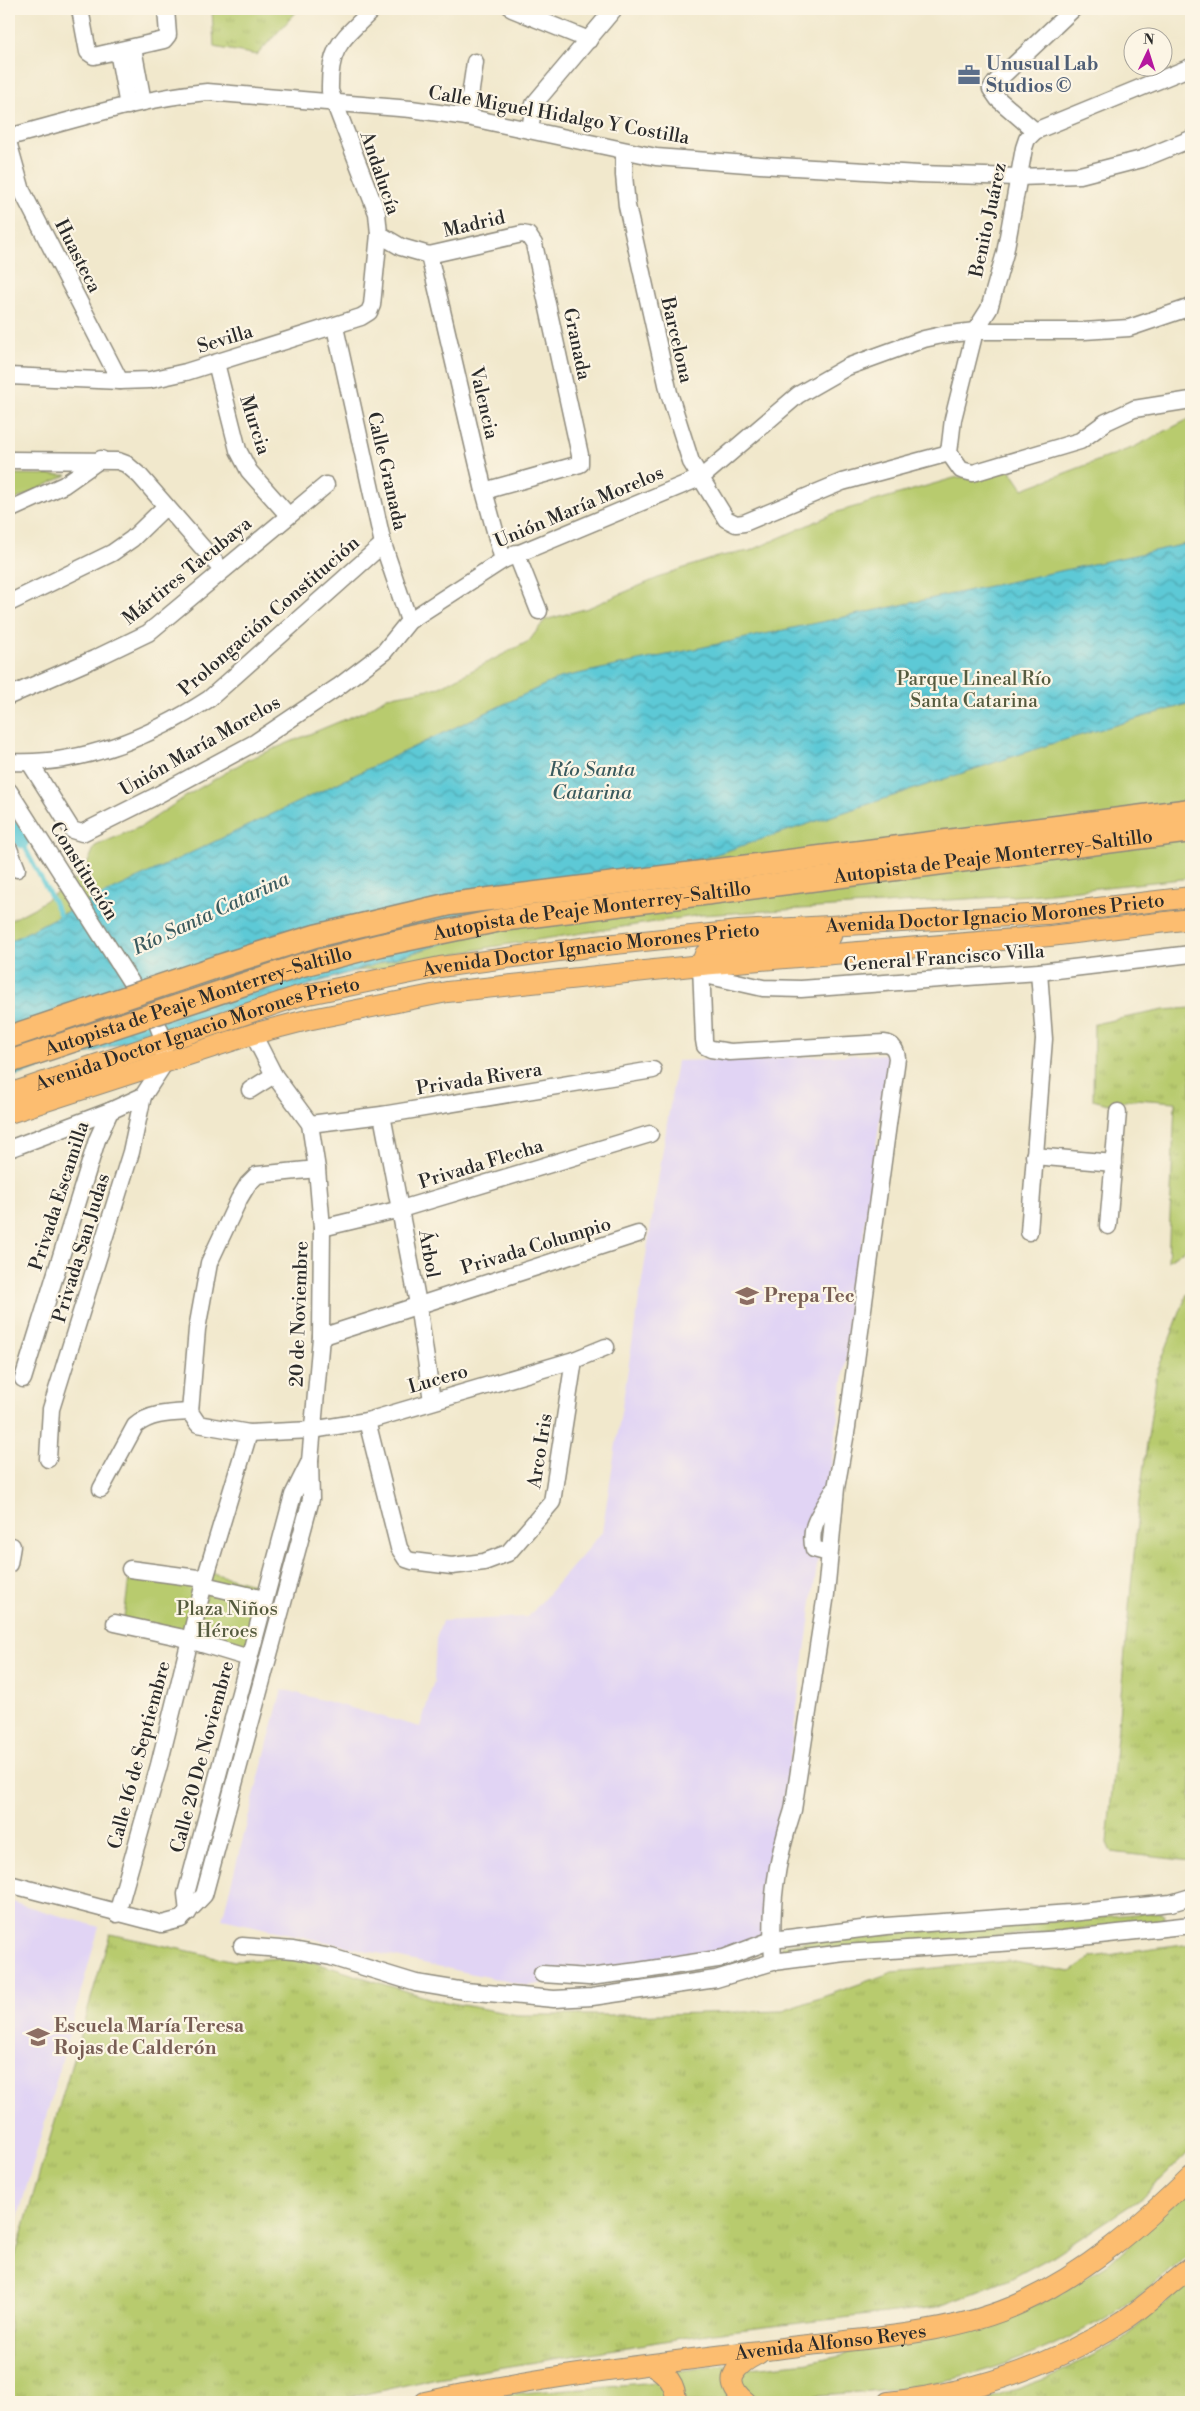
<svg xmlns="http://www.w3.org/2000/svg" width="1200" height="2411" font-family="'Libre Bodoni',serif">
	<defs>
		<pattern id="grass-tufts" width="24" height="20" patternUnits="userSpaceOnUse" patternTransform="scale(1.25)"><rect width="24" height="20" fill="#b8cb6e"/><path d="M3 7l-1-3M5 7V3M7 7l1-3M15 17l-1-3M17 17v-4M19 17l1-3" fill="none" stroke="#9eae5f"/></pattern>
		<pattern id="water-waves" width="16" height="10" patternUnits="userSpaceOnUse" patternTransform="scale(1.25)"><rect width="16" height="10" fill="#5dc9d6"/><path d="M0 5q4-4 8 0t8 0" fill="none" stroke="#4da3ae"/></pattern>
	</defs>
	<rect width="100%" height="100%" fill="#fcf5e5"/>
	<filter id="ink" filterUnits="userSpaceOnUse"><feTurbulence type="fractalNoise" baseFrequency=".02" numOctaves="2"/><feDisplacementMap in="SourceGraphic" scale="10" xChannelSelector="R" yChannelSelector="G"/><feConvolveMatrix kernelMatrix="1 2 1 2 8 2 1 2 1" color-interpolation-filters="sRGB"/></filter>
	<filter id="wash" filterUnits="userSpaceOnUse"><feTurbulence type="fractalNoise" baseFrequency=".0096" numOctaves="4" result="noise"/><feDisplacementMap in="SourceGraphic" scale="20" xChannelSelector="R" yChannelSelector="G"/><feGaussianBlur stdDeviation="1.12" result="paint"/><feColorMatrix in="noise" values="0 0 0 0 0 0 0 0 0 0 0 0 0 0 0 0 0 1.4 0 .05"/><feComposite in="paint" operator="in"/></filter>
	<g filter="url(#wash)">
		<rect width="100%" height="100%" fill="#f1e8cc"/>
		<g fill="#e1d4f4">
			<path d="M 889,1054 L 765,1935 L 708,1954 L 528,1986 L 222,1919 L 282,1689 L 420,1727 L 434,1681 L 436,1639 L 442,1621 L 528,1617 L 602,1532 L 677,1061 Z"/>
			<path d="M 9,1901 L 99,1927 L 9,2250 Z"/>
		</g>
		<g fill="url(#grass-tufts)" stroke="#727b4c">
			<path d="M 212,9 L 299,9 L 257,55 L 214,47 Z"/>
			<path d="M 1191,1008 L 1191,1245 L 1168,1261 L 1175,1102 L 1136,1099 L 1108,1104 L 1093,1100 L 1094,1024 L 1164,1010 Z"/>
			<path d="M 1191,1292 L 1191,1861 L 1111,1852 L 1107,1843 L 1139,1501 L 1157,1372 L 1187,1294 Z"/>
			<path d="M 1159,1912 L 1164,1914 L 1163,1920 L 1139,1924 L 782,1954 L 781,1946 L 813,1940 Z"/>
			<path d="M 110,1934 L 235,1961 L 297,1957 L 435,2000 L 517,2015 L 625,2015 L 783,2011 L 893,1972 L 1009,1961 L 1071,1972 L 1092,1957 L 1191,1944 L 1191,2150 L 1143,2197 L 1053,2256 L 1008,2280 L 937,2307 L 713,2333 L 437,2378 L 330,2402 L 9,2402 L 9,2277 Z"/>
			<path d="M 1191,2281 L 1191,2402 L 980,2402 L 1050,2377 L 1119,2342 Z"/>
		</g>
		<g fill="#b8cb6e" stroke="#727b4c">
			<path d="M 1191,418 L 1191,878 L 1031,895 L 701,915 L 491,947 L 383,968 L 320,975 L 9,1077 L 9,921 L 34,908 L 83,874 L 95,846 L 142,826 L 188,795 L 247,760 L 365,711 L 387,697 L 440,687 L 529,641 L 545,620 L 588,608 L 672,572 L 721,556 L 750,551 L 837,512 L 954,478 L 1010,470 L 1023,489 L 1134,447 Z"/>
			<path d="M 9,474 L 67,475 L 9,503 Z"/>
			<path d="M 143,1573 L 198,1585 L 186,1632 L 124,1618 L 129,1578 Z"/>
			<path d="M 212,1573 L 253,1584 L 251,1592 L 260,1594 L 246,1656 L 195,1639 Z"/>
			<path d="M 1191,2188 L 1191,2252 C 1126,2314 1045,2357 957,2378 C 897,2392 825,2394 764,2399 L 754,2399 L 740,2383 L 744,2371 L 751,2368 L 809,2362 L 1007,2316 L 1058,2295 L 1107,2265 Z"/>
			<path d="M 727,2365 C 725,2379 723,2390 732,2402 L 679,2402 L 668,2372 Z"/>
			<path d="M 657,2382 L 664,2385 L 667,2402 L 469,2402 L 508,2394 Z"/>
		</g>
		<path fill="url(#water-waves)" stroke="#447a80" d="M 1191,543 L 1191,703 L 1054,743 L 480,932 L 9,1078 L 9,942 L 60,915 L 559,678 Z"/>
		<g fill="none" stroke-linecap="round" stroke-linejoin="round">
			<path stroke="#5dc9d6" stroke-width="4.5" d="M 22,841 C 34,867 48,890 60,915"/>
			<path stroke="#5dc9d6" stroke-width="15" d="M 14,829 L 22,841"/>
		</g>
	</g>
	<g filter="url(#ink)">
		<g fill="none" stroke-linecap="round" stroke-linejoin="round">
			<defs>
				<g id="minor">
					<path d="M 80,9 L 88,52 L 94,56 L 164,40 L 168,35 L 166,9"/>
					<path d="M 373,9 C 343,40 329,44 330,91 L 377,213 L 379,234 L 401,247 L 429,255 L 522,234 L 528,235 L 534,244 L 580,455 L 580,464 L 484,491"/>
					<path d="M 512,9 L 589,40"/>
					<path d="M 133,48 L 143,102"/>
					<path d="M 118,51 L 128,106"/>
					<path d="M 1191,67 L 1035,131 L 1027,139 L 1024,148 L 1005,253 L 989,309 L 975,331 L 953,419 L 949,453 L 961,470 L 973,473 L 1080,441 L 1106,422 L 1134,409 L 1191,400"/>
					<path d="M 467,117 L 475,62"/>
					<path d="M 530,130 L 534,104 L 614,9"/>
					<path d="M 1035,131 L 998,99 L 991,89 L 996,82 L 1073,9"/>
					<path d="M 9,137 C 74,120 140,98 207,92 L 411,109 L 467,117 L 656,157 L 760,165 L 919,174 L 1018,177 L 1080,175 L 1142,159 L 1191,139"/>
					<path d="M 9,145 L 22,191 L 120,381"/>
					<path d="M 624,151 L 624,175 L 627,206 L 669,393 L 691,462 L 726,519 L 736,524 L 744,523 L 842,482 L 949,453"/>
					<path d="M 429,255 L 484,491 L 503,560"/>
					<path d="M 335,327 L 383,544 L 409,621"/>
					<path d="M 216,363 L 238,450 L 249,471 L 288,515"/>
					<path d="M 9,376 L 120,381 L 150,380 L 186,372 L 361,317 L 369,312 L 372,305 L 379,234"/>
					<path d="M 9,460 L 118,461 L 126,464 L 140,476 L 222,570"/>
					<path d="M 9,510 L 64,485 L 101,459"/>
					<path d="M 516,553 L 539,611"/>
					<path d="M 9,603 L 112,553 L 132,539 L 166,506"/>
					<path d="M 9,696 L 94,659 L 148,633 L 326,485"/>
					<path d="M 9,762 C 82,766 149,738 209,699 L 383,544"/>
					<path d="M 30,763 L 72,830 L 82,833 L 152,798 L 256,742 L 338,687 L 384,652 L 409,621 L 503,560 L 702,477 L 798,395 L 847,367 L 924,339 L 942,335 L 975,331 L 1084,331 L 1129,328 L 1191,307"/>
					<path d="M 9,791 L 157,1023 L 164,1041 L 164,1064 L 143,1096 L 110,1111 L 9,1149"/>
					<path d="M 9,849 L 17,869"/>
					<path d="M 701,965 L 704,1040 L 705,1046 L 711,1049 L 730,1052 L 884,1043 C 893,1044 896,1050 897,1058 L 847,1427 L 836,1488 L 826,1594 L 793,1810 C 775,1864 770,1905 773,1962"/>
					<path d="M 701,974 L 763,988 L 801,989 L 1039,972 L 1191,954"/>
					<path d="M 250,1090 L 274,1075"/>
					<path d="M 382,1115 L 418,1304 L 432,1401"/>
					<path d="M 310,1124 L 382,1115 L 653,1070"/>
					<path d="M 1034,1156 L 1114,1163"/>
					<path d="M 317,1169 L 257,1175 L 248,1184 L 239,1199 L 209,1263 L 197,1329 L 190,1412 L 198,1424 L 249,1433 L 312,1430 L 367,1421 L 574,1360 L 606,1347"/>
					<path d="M 1108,1226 L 1118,1112"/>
					<path d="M 322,1228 L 401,1209 L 650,1134"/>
					<path d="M 1029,1232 L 1044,1039 L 1039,972"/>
					<path d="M 321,1337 L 638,1234"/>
					<path d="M 23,1379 L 97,1140 L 110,1111"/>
					<path d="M 367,1421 L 399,1548 L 406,1559 L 412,1561 L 452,1566 L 484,1562 L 508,1553 L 552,1502 L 574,1360"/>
					<path d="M 48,1459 L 51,1409 L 131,1152 L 143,1096"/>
					<path d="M 101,1489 L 135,1426 C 150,1413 170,1413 190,1412"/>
					<path d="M 829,1553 L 814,1549 C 807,1527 823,1510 833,1492"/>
					<path d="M 9,1564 L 12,1546"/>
					<path d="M 130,1569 L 205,1579"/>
					<path d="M 204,1585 L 264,1599"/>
					<path d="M 115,1623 L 179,1637 L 249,1658"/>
					<path d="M 9,1884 L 162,1924 L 181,1919 L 204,1895 L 311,1499 L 310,1461 L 321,1337 L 322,1228 L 317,1169 L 310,1124 L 274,1075 L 253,1034"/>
					<path d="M 188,1913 L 186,1894 L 293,1495 L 310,1461"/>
					<path d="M 117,1914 L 159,1765 L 205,1579 L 249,1433"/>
					<path d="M 242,1946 L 293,1950 L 331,1957 L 416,1983 L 465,1991 L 554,1999 L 592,1997 L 716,1979 L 773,1962 L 844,1953 L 1063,1939 L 1191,1925"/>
					<path d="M 542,1974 L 589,1977 L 638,1971 L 724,1958 L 772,1940 L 886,1926 L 1070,1913 L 1171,1903 L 1191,1897"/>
				</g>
				<g id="major">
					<path d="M 701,965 L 705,954 L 711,950 L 788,943 L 831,936"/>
					<path id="s1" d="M 9,1094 L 299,996 L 440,967 L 596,946 L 739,931 L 1047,914 L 1191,897"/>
					<path d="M 9,1113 L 253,1034 L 307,1020 L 447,992 L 701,965 L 1050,936 L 1191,919"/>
					<path d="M 652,2365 C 667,2374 676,2384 676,2402"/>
					<path id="s2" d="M 425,2402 C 545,2375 669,2362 791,2347 C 865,2338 952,2335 1021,2303 C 1087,2272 1140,2226 1191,2176"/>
					<path d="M 746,2402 C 721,2381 734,2366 758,2354"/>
					<path d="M 888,2402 C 972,2393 1052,2366 1123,2321 C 1147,2305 1169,2284 1191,2267"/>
				</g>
			</defs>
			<use href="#minor" stroke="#8e8a7c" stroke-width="19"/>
			<use href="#major" stroke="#8e8a7c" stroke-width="22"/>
			<use href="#minor" stroke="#fff" stroke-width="16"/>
			<use href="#major" stroke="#fcbd6f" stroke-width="20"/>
			<defs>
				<g id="highway-bridge">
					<path d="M 9,1037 L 219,966 L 315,936 L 450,904 L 1191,810"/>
					<path id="s3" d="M 9,1062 L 302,965 L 381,945 L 501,920 L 1191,831"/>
				</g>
			</defs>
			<use href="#highway-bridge" stroke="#8e8a7c" stroke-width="25" stroke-linecap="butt"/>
			<use href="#highway-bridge" stroke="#fcbd6f" stroke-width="22"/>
		</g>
	</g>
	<defs>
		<symbol id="office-bare" viewBox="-9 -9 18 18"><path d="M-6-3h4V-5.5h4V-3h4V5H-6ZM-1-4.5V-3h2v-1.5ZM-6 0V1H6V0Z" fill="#5c6f8a" stroke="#fcf5e5" stroke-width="2.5" paint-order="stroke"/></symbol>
		<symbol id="school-bare" viewBox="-9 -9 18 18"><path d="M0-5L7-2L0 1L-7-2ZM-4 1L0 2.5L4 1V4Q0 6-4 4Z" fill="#8d6e63" stroke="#fcf5e5" stroke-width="2.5" paint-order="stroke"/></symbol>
	</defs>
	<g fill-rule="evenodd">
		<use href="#office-bare" x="953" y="59" width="32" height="32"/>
		<use href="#school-bare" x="731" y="1280" width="32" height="32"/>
		<use href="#school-bare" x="22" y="2021" width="32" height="32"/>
	</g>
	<g text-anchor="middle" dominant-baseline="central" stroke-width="4.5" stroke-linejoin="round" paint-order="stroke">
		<g font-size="19" font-weight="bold" fill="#4e5e75" stroke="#fcf5e5" text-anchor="start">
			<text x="986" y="64">Unusual Lab<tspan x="986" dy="22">Studios ©</tspan></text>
		</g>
		<g font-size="19" fill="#2b2b2b" stroke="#fcf5e5">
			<text transform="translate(559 115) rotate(10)">Calle Miguel Hidalgo Y Costilla</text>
			<text transform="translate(380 173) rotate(71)">Andalucía</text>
			<text transform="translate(988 220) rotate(-78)">Benito Juárez</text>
			<text transform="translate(474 224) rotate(-13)">Madrid</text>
			<text transform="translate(78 256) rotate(63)">Huasteca</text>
			<text transform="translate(225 339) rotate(-17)">Sevilla</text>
			<text transform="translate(677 340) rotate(77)">Barcelona</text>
			<text transform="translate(577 344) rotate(78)">Granada</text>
			<text transform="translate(484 403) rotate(77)">Valencia</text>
			<text transform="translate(255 425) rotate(72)">Murcia</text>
			<text transform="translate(387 471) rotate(77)">Calle Granada</text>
			<text transform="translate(579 507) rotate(-23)">Unión María Morelos</text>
			<text transform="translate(187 571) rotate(-39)">Mártires Tacubaya</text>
			<text transform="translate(269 616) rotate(-41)">Prolongación Constitución</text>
			<text transform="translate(200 746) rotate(-30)">Unión María Morelos</text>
			<text stroke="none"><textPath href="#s3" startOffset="1009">Autopista de Peaje Monterrey-Saltillo</textPath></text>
			<text transform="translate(84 871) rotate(58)">Constitución</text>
			<text stroke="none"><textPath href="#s3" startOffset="604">Autopista de Peaje Monterrey-Saltillo</textPath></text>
			<text stroke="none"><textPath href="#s1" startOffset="1008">Avenida Doctor Ignacio Morones Prieto</textPath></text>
			<text stroke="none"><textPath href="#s1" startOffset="602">Avenida Doctor Ignacio Morones Prieto</textPath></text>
			<text transform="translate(944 958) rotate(-4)">General Francisco Villa</text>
			<text stroke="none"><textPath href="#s3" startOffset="199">Autopista de Peaje Monterrey-Saltillo</textPath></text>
			<text stroke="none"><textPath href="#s1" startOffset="198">Avenida Doctor Ignacio Morones Prieto</textPath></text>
			<text transform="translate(479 1079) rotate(-9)">Privada Rivera</text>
			<text transform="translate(481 1164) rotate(-17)">Privada Flecha</text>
			<text transform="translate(59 1196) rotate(-72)">Privada Escamilla</text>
			<text transform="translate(536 1246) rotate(-17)">Privada Columpio</text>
			<text transform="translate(81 1248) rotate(-73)">Privada San Judas</text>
			<text transform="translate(429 1254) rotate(80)">Árbol</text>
			<text transform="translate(299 1314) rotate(-88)">20 de Noviembre</text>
			<text transform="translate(438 1379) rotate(-16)">Lucero</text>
			<text transform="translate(540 1451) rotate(-81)">Arco Iris</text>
			<text transform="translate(139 1755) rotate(-75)">Calle 16 de Septiembre</text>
			<text transform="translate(202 1757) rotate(-75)">Calle 20 De Noviembre</text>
			<text stroke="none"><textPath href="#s2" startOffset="410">Avenida Alfonso Reyes</textPath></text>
		</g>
		<g font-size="19" fill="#555b3f" stroke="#fcf5e5">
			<text x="974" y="679">Parque Lineal Río<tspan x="974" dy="22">Santa Catarina</tspan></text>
			<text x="227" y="1609">Plaza Niños<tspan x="227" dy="22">Héroes</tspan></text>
		</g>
		<g font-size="19" font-weight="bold" fill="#785e54" stroke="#fcf5e5" text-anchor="start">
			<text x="764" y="1296">Prepa Tec</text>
			<text x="54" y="2026">Escuela María Teresa<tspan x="54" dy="22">Rojas de Calderón</tspan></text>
		</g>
		<g font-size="20" font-style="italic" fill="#3a5a5e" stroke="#fcf5e5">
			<text x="592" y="770">Río Santa<tspan x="592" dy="23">Catarina</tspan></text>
			<text transform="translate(211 914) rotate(-25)">Río Santa Catarina</text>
		</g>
	</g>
	<rect width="1200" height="2411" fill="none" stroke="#fcf5e5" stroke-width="30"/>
	<g transform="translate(1148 52) rotate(4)"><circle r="24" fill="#fcf5e5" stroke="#a8a49b"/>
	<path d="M0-4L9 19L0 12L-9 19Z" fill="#b5179e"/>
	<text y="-8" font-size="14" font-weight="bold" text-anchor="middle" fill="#2b2b2b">N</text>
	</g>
</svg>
